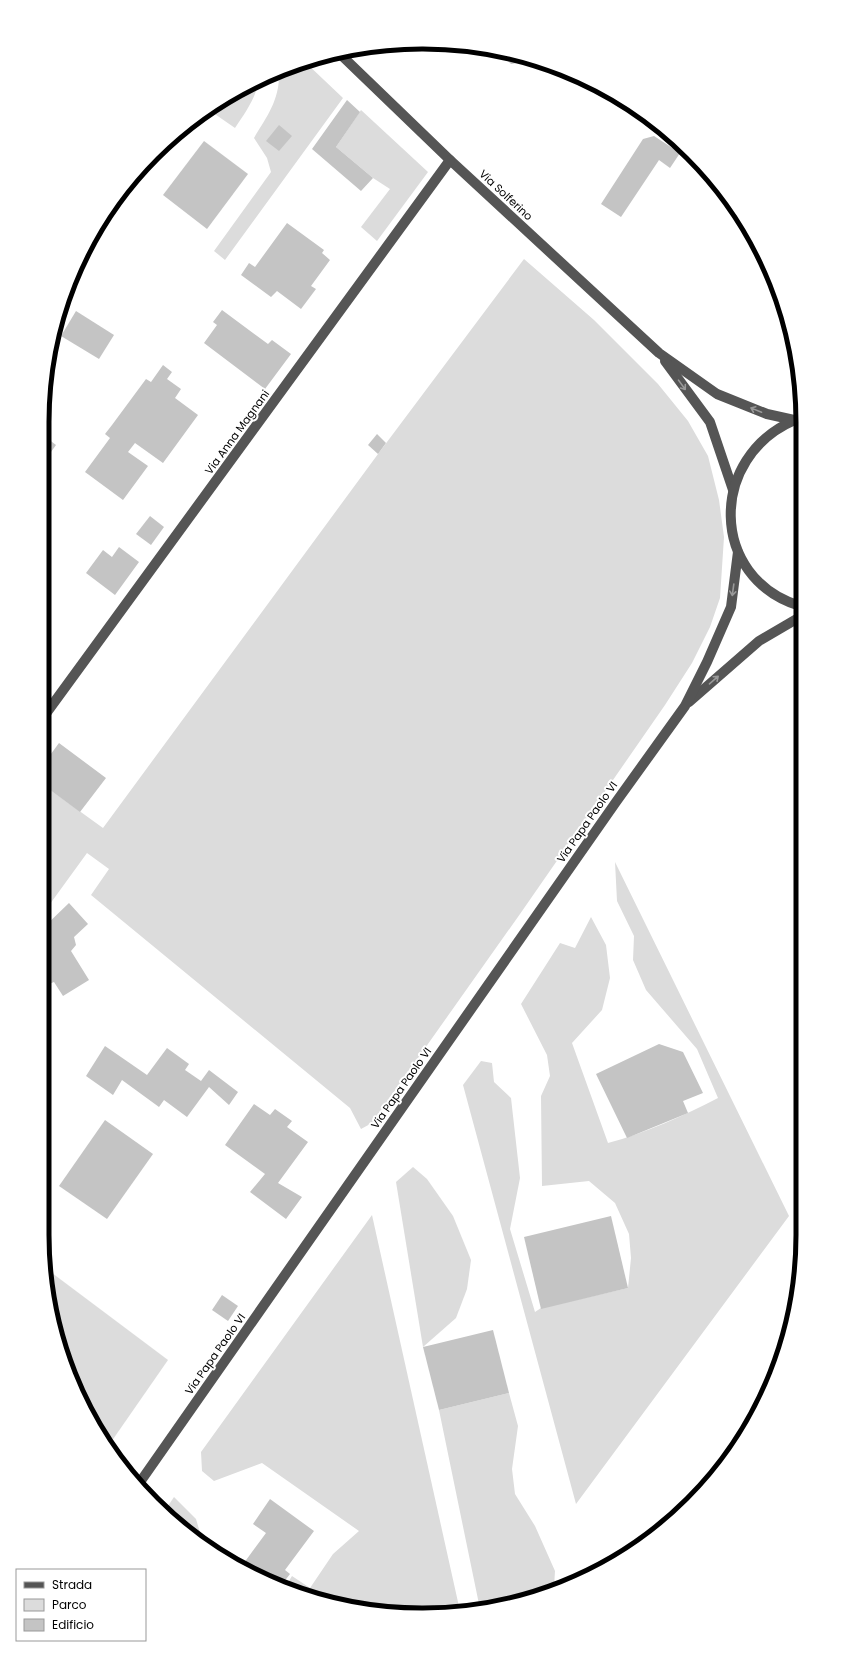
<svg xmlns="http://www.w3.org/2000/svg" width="845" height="1657" font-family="Poppins,sans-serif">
	<rect width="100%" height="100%" fill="#fff"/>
	<g fill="#dcdcdc">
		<path d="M 304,61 L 343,98 L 225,260 L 214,251 L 271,172 L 267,158 L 254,138 C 268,115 280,99 279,72 Z"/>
		<path d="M 259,81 C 255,99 245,113 235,128 L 209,110 L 232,93 Z"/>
		<path d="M 361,110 L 428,172 L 377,241 L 361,227 L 390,189 L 373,178 L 336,147 Z"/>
		<path d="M 524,259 L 594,320 L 658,384 L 688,421 L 708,456 L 719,500 L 724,537 L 720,598 L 710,627 L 692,663 L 665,705 L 520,914 L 372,1123 L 361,1129 L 350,1108 L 91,895 L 109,869 L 87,853 L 42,915 L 42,784 L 103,828 L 378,454 Z"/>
		<path d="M 615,862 L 789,1216 L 576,1504 L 463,1085 L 481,1061 L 492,1063 L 494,1082 L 511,1098 L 520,1178 L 510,1229 L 535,1312 L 541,1308 L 628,1288 L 631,1258 L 629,1234 L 615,1203 L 589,1181 L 542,1186 L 541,1096 L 550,1076 L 547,1055 L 521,1004 L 560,943 L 575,948 L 591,917 L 606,945 L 610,978 L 602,1010 L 572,1043 L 608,1143 C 646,1133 683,1116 718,1098 L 697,1049 L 646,990 L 633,960 L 634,936 L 617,901 Z"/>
		<path d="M 413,1167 L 427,1179 L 453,1216 L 471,1260 L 467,1289 L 456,1318 L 423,1347 L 396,1182 Z"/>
		<path d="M 372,1215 L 460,1611 L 348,1608 L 287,1584 L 292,1576 L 310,1588 L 333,1554 L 359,1531 L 262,1463 L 214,1481 L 202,1471 L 201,1452 Z"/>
		<path d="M 48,1270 L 168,1360 L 109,1445 L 62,1357 Z"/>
		<path d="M 509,1393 L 518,1426 L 512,1469 L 515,1494 L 535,1526 L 555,1571 L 554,1587 L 480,1609 L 439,1410 Z"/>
		<path d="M 174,1497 L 196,1519 L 203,1543 L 171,1520 L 164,1512 Z"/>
	</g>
	<g fill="#c4c4c4">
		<path d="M 507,53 L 521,55 L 520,60 L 517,63 L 511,64 L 506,59 Z"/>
		<path d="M 347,100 L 360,112 L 336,147 L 373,178 L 361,191 L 312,149 Z"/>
		<path d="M 279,125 L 292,136 L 279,151 L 266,141 Z"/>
		<path d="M 654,136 L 680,153 L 670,168 L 659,160 L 621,217 L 601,204 L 643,139 Z"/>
		<path d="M 204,141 L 248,174 L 207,229 L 163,195 Z"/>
		<path d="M 287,223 L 324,250 L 322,253 L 330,260 L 311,286 L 316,289 L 301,309 L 277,291 L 271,297 L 241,275 L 249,263 L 255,267 Z"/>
		<path d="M 222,310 L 268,344 L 272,340 L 291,354 L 265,389 L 204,343 L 217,325 L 213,322 Z"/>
		<path d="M 76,311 L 114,335 L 99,359 L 61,336 Z"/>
		<path d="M 163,365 L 172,372 L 167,379 L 181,389 L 175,398 L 198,415 L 163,463 L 135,443 L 128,452 L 148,466 L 123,500 L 85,472 L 110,438 L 105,434 L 112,425 L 146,379 L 151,382 Z"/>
		<path d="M 377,434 L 386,443 L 378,454 L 368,445 Z"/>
		<path d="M 43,435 L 56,445 L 43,463 Z"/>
		<path d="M 150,516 L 164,527 L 151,545 L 136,534 Z"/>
		<path d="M 119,547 L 139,562 L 115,595 L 86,573 L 103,550 L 112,557 Z"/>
		<path d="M 59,743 L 106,778 L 80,812 L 42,784 L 42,761 L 43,760 L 45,762 Z"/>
		<path d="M 69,903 L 88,924 L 74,937 L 76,945 L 71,951 L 89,980 L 63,996 L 54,982 L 49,984 L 42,966 L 42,929 Z"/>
		<path d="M 659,1044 L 683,1052 L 703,1093 L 683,1101 L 688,1113 L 627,1138 L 596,1074 Z"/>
		<path d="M 105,1046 L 147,1075 L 167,1048 L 189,1064 L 185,1070 L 201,1081 L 209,1070 L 238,1092 L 229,1105 L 209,1087 L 187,1117 L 164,1100 L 159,1107 L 122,1080 L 113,1095 L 86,1076 Z"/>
		<path d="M 254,1104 L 270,1115 L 275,1109 L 292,1121 L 287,1127 L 308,1142 L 278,1183 L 302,1197 L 286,1219 L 250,1192 L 265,1174 L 225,1145 Z"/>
		<path d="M 105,1120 L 153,1154 L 107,1219 L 59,1186 Z"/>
		<path d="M 611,1216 L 628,1288 L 541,1309 L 524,1237 Z"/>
		<path d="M 222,1295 L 238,1306 L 228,1321 L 212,1310 Z"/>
		<path d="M 493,1330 L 509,1393 L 439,1410 L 423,1347 Z"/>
		<path d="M 270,1499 L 314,1531 L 285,1570 L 290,1574 L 283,1583 L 241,1567 L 266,1533 L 253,1524 Z"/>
	</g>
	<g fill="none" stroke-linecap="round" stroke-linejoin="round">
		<g stroke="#555" stroke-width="10">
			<path d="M 339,53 L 450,160 L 659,353 L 717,394 L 767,414 L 794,420"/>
			<path d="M 665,361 L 710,422 L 733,490"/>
			<path d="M 795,420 C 708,457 709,578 800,606"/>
			<path d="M 689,702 L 759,641 L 800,617"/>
			<path d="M 42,719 L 450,160"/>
			<path d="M 138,1485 L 616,802 L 685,706 L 707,662 L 731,607 L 738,552"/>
		</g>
	</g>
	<defs><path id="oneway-shaft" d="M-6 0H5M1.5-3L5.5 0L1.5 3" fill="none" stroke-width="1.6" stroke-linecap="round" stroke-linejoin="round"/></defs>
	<g stroke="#999">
		<use href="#oneway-shaft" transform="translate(682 385) rotate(54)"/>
		<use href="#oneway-shaft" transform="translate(756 410) rotate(-158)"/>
		<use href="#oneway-shaft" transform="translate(733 590) rotate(98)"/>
		<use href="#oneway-shaft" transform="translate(714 680) rotate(-41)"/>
	</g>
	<g text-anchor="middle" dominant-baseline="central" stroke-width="4" stroke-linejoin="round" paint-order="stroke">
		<g font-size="11" fill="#000" stroke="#fff">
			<text transform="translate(506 195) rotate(43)">Via Solferino</text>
			<text transform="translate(237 432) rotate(-54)">Via Anna Magnani</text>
			<text transform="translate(587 822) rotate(-55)">Via Papa Paolo VI</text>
			<text transform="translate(401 1088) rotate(-55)">Via Papa Paolo VI</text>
			<text transform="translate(215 1354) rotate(-55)">Via Papa Paolo VI</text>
		</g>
	</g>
	<path d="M0 0H845V1657H0ZM422 49H423A373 373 0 0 1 796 422V1235A373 373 0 0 1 423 1608H422A373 373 0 0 1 49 1235V422A373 373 0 0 1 422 49Z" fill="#fff" fill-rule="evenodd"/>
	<path fill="none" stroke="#000" stroke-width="5" d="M422 49H423A373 373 0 0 1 796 422V1235A373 373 0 0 1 423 1608H422A373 373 0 0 1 49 1235V422A373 373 0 0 1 422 49Z"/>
	<rect x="16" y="1569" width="130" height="72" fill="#ffffff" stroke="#999999"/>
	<rect x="24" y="1582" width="20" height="6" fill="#555555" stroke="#999999"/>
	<text x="52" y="1589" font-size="12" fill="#000000">Strada</text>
	<rect x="24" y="1599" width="20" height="12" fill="#dcdcdc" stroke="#999999"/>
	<text x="52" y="1609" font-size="12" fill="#000000">Parco</text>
	<rect x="24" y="1619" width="20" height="12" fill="#c4c4c4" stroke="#999999"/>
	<text x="52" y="1629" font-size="12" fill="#000000">Edificio</text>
</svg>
